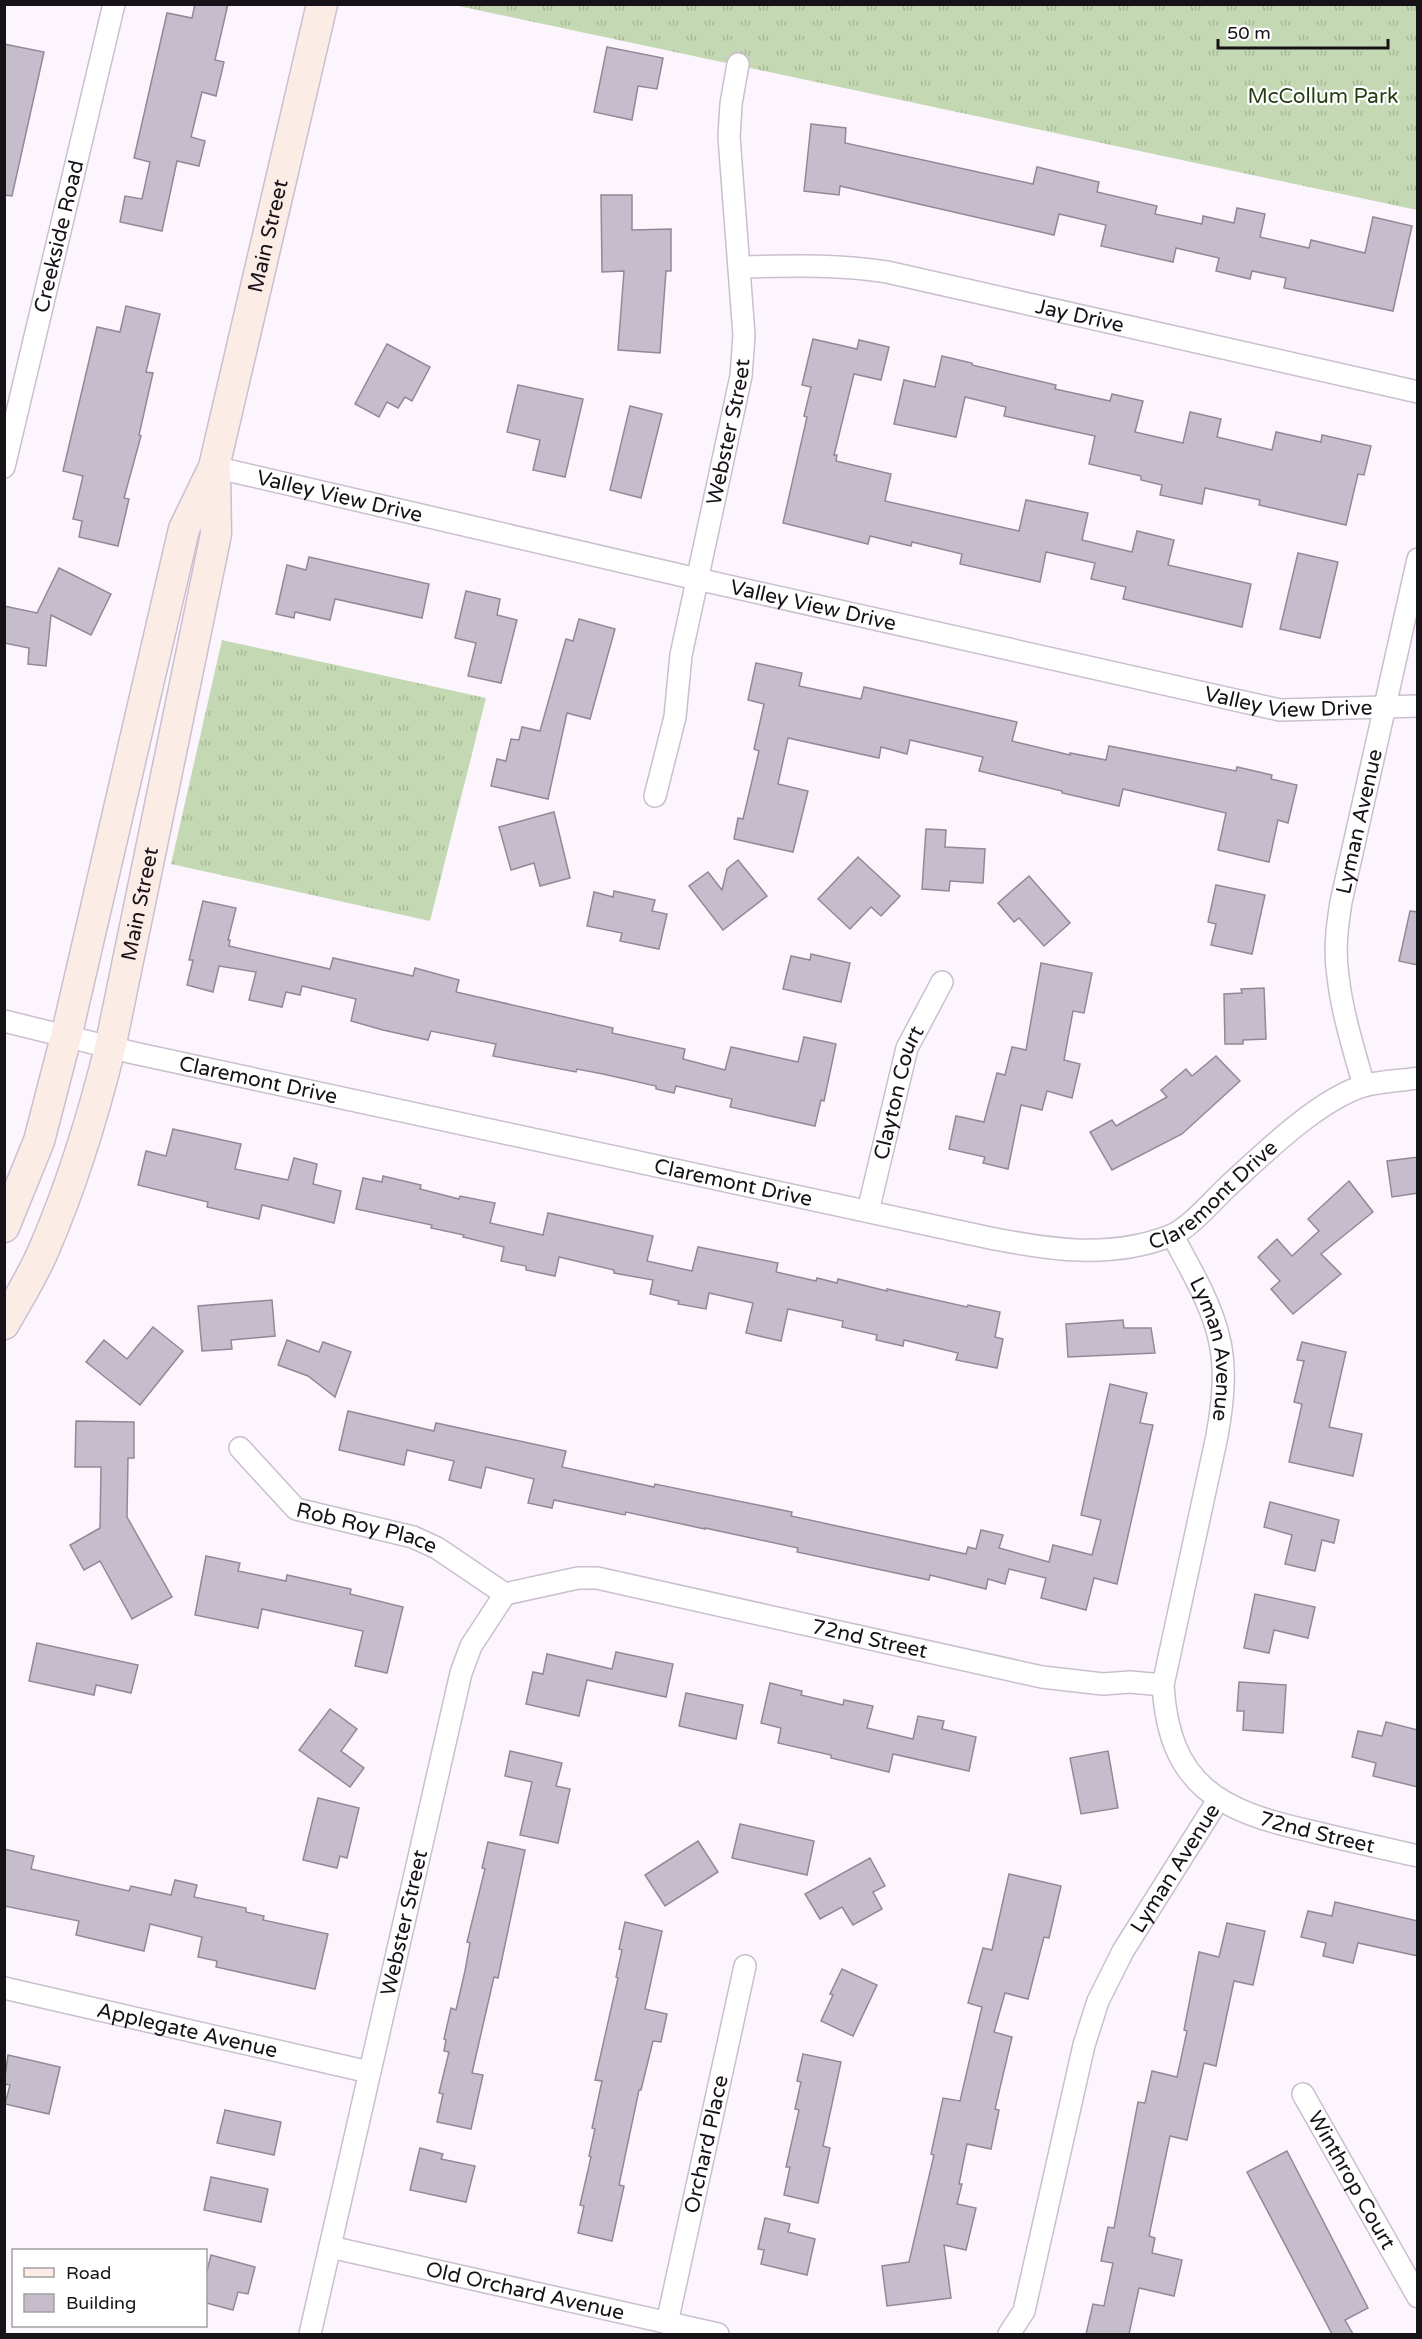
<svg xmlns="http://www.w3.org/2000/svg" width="1422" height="2339" font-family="'Varela Round',sans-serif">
	<defs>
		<pattern id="grass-tufts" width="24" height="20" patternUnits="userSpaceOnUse" patternTransform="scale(1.5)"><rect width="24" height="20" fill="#c4d9b3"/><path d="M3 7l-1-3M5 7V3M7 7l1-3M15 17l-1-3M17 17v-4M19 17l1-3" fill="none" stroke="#a8b999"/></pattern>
	</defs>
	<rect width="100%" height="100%" fill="#fcf5fe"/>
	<g fill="url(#grass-tufts)">
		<path d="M 454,5 L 1417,5 L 1417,210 Z"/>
		<path d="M 222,640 L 486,698 L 430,921 L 171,864 Z"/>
	</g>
	<g fill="#c6bdcc" stroke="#918997" stroke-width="1.5">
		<path d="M 195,4 L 228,4 L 215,60 L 224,62 L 216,96 L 202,92 L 191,137 L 205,141 L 199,166 L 177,161 L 162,231 L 120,222 L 125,196 L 142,199 L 150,162 L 134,158 L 167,13 L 192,18 Z"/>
		<path d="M 4,44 L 44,52 L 12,196 L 4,195 Z"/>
		<path d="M 607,47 L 663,58 L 657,89 L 638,86 L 632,120 L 594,112 Z"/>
		<path d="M 811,124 L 846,128 L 845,143 L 1033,184 L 1037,167 L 1099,182 L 1097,192 L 1157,206 L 1155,214 L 1202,224 L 1203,216 L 1234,223 L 1237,208 L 1265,214 L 1260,237 L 1309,248 L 1311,240 L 1365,253 L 1373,217 L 1412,226 L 1393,311 L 1284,288 L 1286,278 L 1252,271 L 1250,279 L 1216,271 L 1219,258 L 1176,248 L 1173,262 L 1101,246 L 1106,225 L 1059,214 L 1054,235 L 840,186 L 839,195 L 804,191 Z"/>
		<path d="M 601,195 L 632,195 L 632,230 L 671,229 L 671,271 L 666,271 L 660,353 L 618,350 L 624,271 L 602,272 Z"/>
		<path d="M 126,306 L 160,314 L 146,372 L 153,373 L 139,435 L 141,436 L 124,498 L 129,499 L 118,546 L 79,537 L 82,521 L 73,519 L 83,476 L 63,471 L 97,327 L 120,332 Z"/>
		<path d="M 813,339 L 857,349 L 859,340 L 889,347 L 881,380 L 854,374 L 834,455 L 837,455 L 836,461 L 891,474 L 885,501 L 1019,531 L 1026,500 L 1088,513 L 1082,540 L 1132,552 L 1137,531 L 1174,540 L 1168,565 L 1251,584 L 1242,627 L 1123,599 L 1126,587 L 1091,579 L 1095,563 L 1046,552 L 1040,582 L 960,564 L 962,554 L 912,542 L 911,546 L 870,536 L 868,544 L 783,523 L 807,417 L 804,416 L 811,387 L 802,385 Z"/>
		<path d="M 387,344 L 430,367 L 412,401 L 405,397 L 398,408 L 387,402 L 379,417 L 355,404 Z"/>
		<path d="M 942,356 L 972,363 L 972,365 L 1056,385 L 1055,389 L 1110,401 L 1112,394 L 1143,401 L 1135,432 L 1183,443 L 1190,412 L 1221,419 L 1217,437 L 1272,450 L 1276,432 L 1321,442 L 1322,435 L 1371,446 L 1364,475 L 1358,474 L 1346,525 L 1259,505 L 1260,500 L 1205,488 L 1202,504 L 1160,495 L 1162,485 L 1141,480 L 1141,476 L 1089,464 L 1095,436 L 1004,416 L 1006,407 L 965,397 L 956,437 L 894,424 L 904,380 L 935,387 Z"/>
		<path d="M 518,385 L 583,399 L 565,477 L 533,470 L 540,440 L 507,432 Z"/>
		<path d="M 630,406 L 662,414 L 641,498 L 610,490 Z"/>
		<path d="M 1298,553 L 1338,562 L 1320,638 L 1280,629 Z"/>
		<path d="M 309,557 L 429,584 L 422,618 L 335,599 L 330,620 L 295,612 L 294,618 L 276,614 L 287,565 L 306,570 Z"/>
		<path d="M 59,568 L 111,594 L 91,635 L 51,615 L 46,666 L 28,664 L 29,648 L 4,643 L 4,606 L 37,613 Z"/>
		<path d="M 466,591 L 500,599 L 497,615 L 517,620 L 501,683 L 468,676 L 476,643 L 455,638 Z"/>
		<path d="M 579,619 L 615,629 L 590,719 L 567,713 L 548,799 L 491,786 L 497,759 L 506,761 L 511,739 L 519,740 L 522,727 L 540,731 L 566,639 L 573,641 Z"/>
		<path d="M 756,663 L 802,673 L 799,686 L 861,699 L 864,687 L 1017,722 L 1012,741 L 1070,755 L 1070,753 L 1106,760 L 1109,746 L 1236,771 L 1237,767 L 1272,775 L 1271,779 L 1297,785 L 1288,823 L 1278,820 L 1269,862 L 1218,850 L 1226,813 L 1123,789 L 1119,806 L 1062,793 L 1062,791 L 979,771 L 983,757 L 910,740 L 907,754 L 881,747 L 879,758 L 788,738 L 778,784 L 808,791 L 793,852 L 734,839 L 738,818 L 743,819 L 759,751 L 754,749 L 764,704 L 748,700 Z"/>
		<path d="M 554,812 L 570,878 L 540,886 L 534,863 L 511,870 L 499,827 Z"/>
		<path d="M 926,829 L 946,830 L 945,847 L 985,849 L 983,883 L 950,881 L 949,891 L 922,889 Z"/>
		<path d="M 858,857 L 900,896 L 881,916 L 871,907 L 850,929 L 818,899 Z"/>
		<path d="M 738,860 L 767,896 L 723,930 L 689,886 L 708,872 L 722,890 L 727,869 Z"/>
		<path d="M 1029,876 L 1070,923 L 1044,946 L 1019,918 L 1014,922 L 998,903 Z"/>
		<path d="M 1216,885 L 1265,895 L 1252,954 L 1211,945 L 1216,924 L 1208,922 Z"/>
		<path d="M 614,891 L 655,900 L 652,911 L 667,914 L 659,949 L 620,941 L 622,933 L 587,926 L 594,892 L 613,897 Z"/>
		<path d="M 203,901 L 236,908 L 228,940 L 230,940 L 229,946 L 330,969 L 333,958 L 413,976 L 415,968 L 459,980 L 456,992 L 613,1028 L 612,1033 L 685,1049 L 683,1059 L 725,1070 L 731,1047 L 798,1062 L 804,1037 L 836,1044 L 824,1101 L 821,1100 L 815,1126 L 730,1107 L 732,1099 L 676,1086 L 674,1093 L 656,1089 L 656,1086 L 603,1074 L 577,1069 L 576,1072 L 493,1056 L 496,1044 L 431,1031 L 428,1040 L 383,1030 L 351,1021 L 356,999 L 302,986 L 300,995 L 286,992 L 282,1007 L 249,1000 L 256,972 L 219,966 L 213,992 L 187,985 L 193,960 L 189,960 Z"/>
		<path d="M 1410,911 L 1418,912 L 1418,965 L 1399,961 Z"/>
		<path d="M 811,954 L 850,963 L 841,1002 L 783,989 L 791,956 L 810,960 Z"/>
		<path d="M 1041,963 L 1092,973 L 1084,1013 L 1073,1011 L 1064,1060 L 1080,1064 L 1072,1098 L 1047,1091 L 1042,1110 L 1021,1105 L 1008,1169 L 983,1163 L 985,1157 L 949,1149 L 956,1116 L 984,1122 L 997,1073 L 1005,1075 L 1012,1047 L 1026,1050 Z"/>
		<path d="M 1264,988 L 1266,1039 L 1243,1040 L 1243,1044 L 1225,1044 L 1224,994 L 1242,993 L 1241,989 Z"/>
		<path d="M 1216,1056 L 1240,1081 L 1182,1134 L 1112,1170 L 1090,1132 L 1112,1120 L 1116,1126 L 1167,1097 L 1161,1090 L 1186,1069 L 1192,1076 Z"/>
		<path d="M 173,1129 L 241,1144 L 235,1169 L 288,1180 L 294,1158 L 317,1164 L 313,1184 L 341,1191 L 334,1223 L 262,1205 L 259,1219 L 207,1207 L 208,1202 L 138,1185 L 146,1151 L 166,1156 Z"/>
		<path d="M 1418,1157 L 1418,1193 L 1392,1197 L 1387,1161 Z"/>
		<path d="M 383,1176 L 421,1185 L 420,1189 L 459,1199 L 460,1196 L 495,1203 L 490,1223 L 543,1235 L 548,1213 L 653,1236 L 647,1261 L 692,1271 L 698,1247 L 778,1263 L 776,1272 L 816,1281 L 817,1278 L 837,1283 L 838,1279 L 887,1291 L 887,1289 L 967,1307 L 968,1305 L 1000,1312 L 995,1337 L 1003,1339 L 997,1368 L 956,1360 L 958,1353 L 904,1340 L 903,1346 L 876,1340 L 877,1335 L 842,1327 L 843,1321 L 788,1309 L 781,1341 L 746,1333 L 753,1303 L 709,1293 L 706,1309 L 678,1304 L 679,1301 L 650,1294 L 653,1280 L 614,1273 L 614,1270 L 559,1257 L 555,1276 L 526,1270 L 526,1266 L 501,1261 L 504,1247 L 463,1237 L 464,1235 L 431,1228 L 432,1225 L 356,1209 L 363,1178 L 382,1182 Z"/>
		<path d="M 1349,1181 L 1373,1212 L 1321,1254 L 1341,1274 L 1293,1314 L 1271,1289 L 1280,1281 L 1258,1257 L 1277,1239 L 1292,1256 L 1319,1231 L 1308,1219 Z"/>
		<path d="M 272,1300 L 275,1336 L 231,1340 L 232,1349 L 202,1351 L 198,1306 Z"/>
		<path d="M 1123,1320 L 1124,1328 L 1151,1328 L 1155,1353 L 1068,1357 L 1066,1324 Z"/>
		<path d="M 153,1327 L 183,1351 L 140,1405 L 86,1362 L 104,1340 L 127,1359 Z"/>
		<path d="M 287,1340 L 319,1352 L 323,1342 L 351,1352 L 335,1397 L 308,1376 L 278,1365 Z"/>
		<path d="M 1302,1342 L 1346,1352 L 1329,1427 L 1362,1434 L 1353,1476 L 1289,1462 L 1302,1404 L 1294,1402 L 1304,1361 L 1297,1360 Z"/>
		<path d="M 1110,1384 L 1147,1393 L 1140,1423 L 1153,1425 L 1117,1584 L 1094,1578 L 1086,1610 L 1041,1598 L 1046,1578 L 1009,1569 L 1005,1584 L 988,1579 L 986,1589 L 930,1575 L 929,1580 L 797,1552 L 798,1548 L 705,1528 L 705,1529 L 626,1512 L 625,1515 L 554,1500 L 552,1508 L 528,1503 L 534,1479 L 486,1467 L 481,1488 L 449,1480 L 454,1461 L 407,1450 L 404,1465 L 339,1450 L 348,1411 L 434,1431 L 436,1423 L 566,1451 L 562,1467 L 654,1487 L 655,1484 L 792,1512 L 791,1516 L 966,1554 L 968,1547 L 976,1549 L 981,1530 L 1003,1535 L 999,1548 L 1049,1562 L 1053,1545 L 1092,1555 L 1101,1520 L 1081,1515 Z"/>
		<path d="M 76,1421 L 134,1422 L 134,1458 L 128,1458 L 127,1517 L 172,1597 L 132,1619 L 100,1561 L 84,1570 L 70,1545 L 100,1528 L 101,1467 L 75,1467 Z"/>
		<path d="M 1270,1502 L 1339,1520 L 1334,1543 L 1322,1540 L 1315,1571 L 1285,1564 L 1292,1535 L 1264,1527 Z"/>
		<path d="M 206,1556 L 240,1563 L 238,1571 L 286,1581 L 287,1575 L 351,1589 L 350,1594 L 403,1607 L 387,1673 L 355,1666 L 363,1631 L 262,1609 L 258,1628 L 195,1615 Z"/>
		<path d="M 1255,1594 L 1315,1607 L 1308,1638 L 1274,1630 L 1269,1653 L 1244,1648 Z"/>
		<path d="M 37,1643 L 138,1665 L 131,1693 L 96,1685 L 94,1695 L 29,1681 Z"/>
		<path d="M 616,1652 L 673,1664 L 666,1697 L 587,1680 L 579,1716 L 526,1704 L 533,1672 L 543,1674 L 547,1654 L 612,1669 Z"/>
		<path d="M 1239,1682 L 1286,1685 L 1283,1733 L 1243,1730 L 1244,1711 L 1237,1711 Z"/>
		<path d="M 770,1683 L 802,1691 L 801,1695 L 843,1705 L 844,1700 L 873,1706 L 867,1728 L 913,1739 L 918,1716 L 944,1721 L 942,1729 L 976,1737 L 969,1771 L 893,1754 L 889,1772 L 831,1758 L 831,1755 L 778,1743 L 781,1728 L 761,1723 Z"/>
		<path d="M 686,1693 L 743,1705 L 736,1739 L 679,1726 Z"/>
		<path d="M 330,1709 L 357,1729 L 341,1751 L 364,1768 L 350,1787 L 299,1750 Z"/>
		<path d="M 1386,1722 L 1418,1730 L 1418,1787 L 1373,1776 L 1376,1763 L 1352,1757 L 1358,1731 L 1382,1736 Z"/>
		<path d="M 510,1751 L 562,1763 L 556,1786 L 570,1789 L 558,1843 L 520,1835 L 532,1782 L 505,1776 Z"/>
		<path d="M 1108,1751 L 1118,1808 L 1081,1814 L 1070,1758 Z"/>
		<path d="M 318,1798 L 359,1808 L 347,1858 L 340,1856 L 337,1868 L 303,1860 Z"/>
		<path d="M 740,1824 L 814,1841 L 807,1875 L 732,1858 Z"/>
		<path d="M 698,1841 L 718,1872 L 665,1906 L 645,1875 Z"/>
		<path d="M 488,1842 L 525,1850 L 498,1978 L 494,1977 L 472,2073 L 483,2075 L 471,2129 L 437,2122 L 443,2094 L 439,2093 L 449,2052 L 444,2051 L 446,2040 L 444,2039 L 451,2008 L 456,2010 L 465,1971 L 470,1943 L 467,1942 L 485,1869 L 482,1868 Z"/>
		<path d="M 4,1849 L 34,1856 L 31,1869 L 129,1891 L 131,1886 L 171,1895 L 175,1880 L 197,1885 L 194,1897 L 246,1908 L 246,1912 L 264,1916 L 263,1920 L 328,1934 L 315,1989 L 216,1967 L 217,1961 L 198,1957 L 202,1937 L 150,1924 L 144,1951 L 76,1935 L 79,1921 L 4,1906 Z"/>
		<path d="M 870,1858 L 885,1886 L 873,1892 L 882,1909 L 853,1925 L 842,1907 L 820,1919 L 805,1894 Z"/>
		<path d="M 1009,1874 L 1061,1886 L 1049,1938 L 1044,1937 L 1028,1999 L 1005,1993 L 994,2032 L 1012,2037 L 995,2109 L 999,2110 L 991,2149 L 967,2144 L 959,2184 L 962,2184 L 957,2204 L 976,2208 L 966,2250 L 944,2245 L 951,2298 L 887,2306 L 882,2266 L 909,2262 L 934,2155 L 931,2154 L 943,2098 L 960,2101 L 982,2007 L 968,2003 L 983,1948 L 992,1950 Z"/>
		<path d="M 1335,1902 L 1418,1921 L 1418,1956 L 1358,1943 L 1353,1963 L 1323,1956 L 1326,1943 L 1301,1937 L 1308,1911 L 1332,1916 Z"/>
		<path d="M 625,1922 L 662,1931 L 645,2009 L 667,2014 L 661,2042 L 653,2041 L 641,2090 L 639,2090 L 619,2185 L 624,2186 L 612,2241 L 578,2233 L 584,2206 L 580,2205 L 591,2157 L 589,2156 L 595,2129 L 592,2128 L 602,2081 L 595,2080 L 618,1978 L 616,1977 L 622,1950 L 619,1949 Z"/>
		<path d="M 1227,1923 L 1265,1931 L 1253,1985 L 1234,1981 L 1216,2066 L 1204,2063 L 1187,2140 L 1170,2136 L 1149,2236 L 1155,2238 L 1152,2253 L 1182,2260 L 1174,2296 L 1139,2288 L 1129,2334 L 1086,2334 L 1093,2304 L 1104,2306 L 1113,2263 L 1101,2261 L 1108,2227 L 1114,2228 L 1138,2102 L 1145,2103 L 1152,2071 L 1177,2077 L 1187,2031 L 1184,2030 L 1199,1952 L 1219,1957 Z"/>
		<path d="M 842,1969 L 877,1985 L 853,2036 L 821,2021 L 833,1995 L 830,1994 Z"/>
		<path d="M 803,2054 L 841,2062 L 823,2146 L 830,2148 L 818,2203 L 784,2195 L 790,2167 L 786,2167 L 799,2110 L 795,2109 L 801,2082 L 797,2081 Z"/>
		<path d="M 8,2055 L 60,2067 L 49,2114 L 5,2104 L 10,2085 L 4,2084 Z"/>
		<path d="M 225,2110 L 281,2122 L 274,2155 L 217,2143 Z"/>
		<path d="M 420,2148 L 443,2154 L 441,2159 L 475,2166 L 466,2202 L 410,2190 Z"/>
		<path d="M 1287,2151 L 1368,2308 L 1345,2320 L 1353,2334 L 1332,2334 L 1247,2172 Z"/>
		<path d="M 211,2177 L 268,2189 L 261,2222 L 204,2210 Z"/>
		<path d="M 765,2218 L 790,2224 L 788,2232 L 815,2239 L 807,2275 L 761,2264 L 764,2250 L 758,2249 Z"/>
		<path d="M 211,2255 L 255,2267 L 248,2294 L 238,2292 L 233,2310 L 206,2303 L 206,2275 Z"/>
	</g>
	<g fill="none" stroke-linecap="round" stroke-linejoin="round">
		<defs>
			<g id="minor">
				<path id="s1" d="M 739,267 C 789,266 837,264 887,272 L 1418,392"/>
				<path id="s2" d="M 4,467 L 114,4"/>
				<path id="s3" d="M 214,467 L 697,579 L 1280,710 L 1418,706"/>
				<path id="s4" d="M 655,796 L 675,717 L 681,655 L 741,376 L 744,335 L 729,137 L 731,104 L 738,64"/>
				<path id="s5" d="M 4,1021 L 134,1053 L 990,1238 C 1051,1250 1110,1259 1170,1236 C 1188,1229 1211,1203 1225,1189 C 1261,1156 1316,1101 1363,1086 C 1380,1081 1400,1081 1418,1078"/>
				<path id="s6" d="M 1364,1086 C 1354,1050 1342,1013 1338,976 C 1334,951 1337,927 1341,902 L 1418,559"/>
				<path id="s7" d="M 868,1211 L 907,1048 L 942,982"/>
				<path id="s8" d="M 1173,1236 C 1189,1267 1209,1299 1218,1334 C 1227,1367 1223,1402 1217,1436 L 1163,1685 C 1169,1786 1220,1811 1310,1831 C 1346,1840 1382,1848 1418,1856"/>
				<path id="s9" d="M 240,1448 L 296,1509 L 413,1537 L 437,1548 L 505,1594"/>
				<path id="s10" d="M 4,1988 L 369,2072"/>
				<path id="s11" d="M 1303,2094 L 1418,2297"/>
				<path id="s12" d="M 330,2247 L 718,2334"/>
				<path id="s13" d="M 667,2323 L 745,1966"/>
				<path id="s14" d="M 310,2334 L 461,1673 L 471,1646 L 505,1594 L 578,1578 L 597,1578 L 1042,1677 L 1103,1684 L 1130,1682 L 1163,1685"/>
				<path id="s15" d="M 1009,2334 L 1024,2311 L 1084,2045 L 1098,2001 L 1123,1951 L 1218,1800"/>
			</g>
			<g id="secondary">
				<path id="s16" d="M 4,1227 L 39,1141 L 66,1037 L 184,529 L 214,467 L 322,4"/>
				<path id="s17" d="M 4,1324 C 18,1299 34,1274 45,1247 C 73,1182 93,1116 110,1048 L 216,534 L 215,473"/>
			</g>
		</defs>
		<use href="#minor" stroke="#cabfce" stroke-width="24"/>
		<use href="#secondary" stroke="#cabfce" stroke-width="33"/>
		<use href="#minor" stroke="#fff" stroke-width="21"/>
		<use href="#secondary" stroke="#fcece6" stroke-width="30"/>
	</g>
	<g text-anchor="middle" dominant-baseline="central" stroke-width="4.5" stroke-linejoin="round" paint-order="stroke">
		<g font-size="21" fill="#273d12" stroke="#fff">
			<text x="1323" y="96">McCollum Park</text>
		</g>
		<g font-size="21" fill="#161218" stroke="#fff">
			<text stroke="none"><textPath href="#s2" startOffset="237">Creekside Road</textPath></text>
			<text stroke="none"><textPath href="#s16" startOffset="1028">Main Street</textPath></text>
			<text stroke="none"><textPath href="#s1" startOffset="346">Jay Drive</textPath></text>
			<text stroke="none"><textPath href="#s4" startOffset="372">Webster Street</textPath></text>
			<text stroke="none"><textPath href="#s3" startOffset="129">Valley View Drive</textPath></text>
			<text stroke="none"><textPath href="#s3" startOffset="615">Valley View Drive</textPath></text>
			<text stroke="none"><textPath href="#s3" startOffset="1101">Valley View Drive</textPath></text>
			<text stroke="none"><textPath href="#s6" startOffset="270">Lyman Avenue</textPath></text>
			<text stroke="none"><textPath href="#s17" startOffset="444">Main Street</textPath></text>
			<text stroke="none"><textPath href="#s5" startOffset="261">Claremont Drive</textPath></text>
			<text stroke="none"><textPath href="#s7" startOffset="122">Clayton Court</textPath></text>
			<text stroke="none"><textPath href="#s5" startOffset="747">Claremont Drive</textPath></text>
			<text stroke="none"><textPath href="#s5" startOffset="1251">Claremont Drive</textPath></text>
			<text stroke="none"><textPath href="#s8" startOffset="122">Lyman Avenue</textPath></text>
			<text stroke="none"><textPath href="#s9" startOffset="156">Rob Roy Place</textPath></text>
			<text stroke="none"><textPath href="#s14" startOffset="1142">72nd Street</textPath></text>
			<text stroke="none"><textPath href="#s8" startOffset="702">72nd Street</textPath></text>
			<text stroke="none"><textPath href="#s15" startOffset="500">Lyman Avenue</textPath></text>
			<text stroke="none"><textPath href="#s14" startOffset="422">Webster Street</textPath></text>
			<text stroke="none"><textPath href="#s10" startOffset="188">Applegate Avenue</textPath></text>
			<text stroke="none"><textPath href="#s13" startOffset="183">Orchard Place</textPath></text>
			<text stroke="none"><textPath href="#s11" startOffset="99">Winthrop Court</textPath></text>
			<text stroke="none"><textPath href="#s12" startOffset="200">Old Orchard Avenue</textPath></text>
		</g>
	</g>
	<rect width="1422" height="2339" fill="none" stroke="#161218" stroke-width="12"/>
	<rect x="12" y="2249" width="195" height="78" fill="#ffffff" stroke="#a2a0a3" stroke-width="1.5"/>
	<rect x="24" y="2268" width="30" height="9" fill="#fcece6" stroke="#a2a0a3" stroke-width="1.5"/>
	<text x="66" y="2279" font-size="18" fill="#161218">Road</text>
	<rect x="24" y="2294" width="30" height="18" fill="#c6bdcc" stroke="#a2a0a3" stroke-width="1.5"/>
	<text x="66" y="2309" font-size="18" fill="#161218">Building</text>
	<path d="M1218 39v9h170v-9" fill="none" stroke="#161218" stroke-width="3"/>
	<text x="1227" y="39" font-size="18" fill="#161218" stroke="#ffffff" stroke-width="4.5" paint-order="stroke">50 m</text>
</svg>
